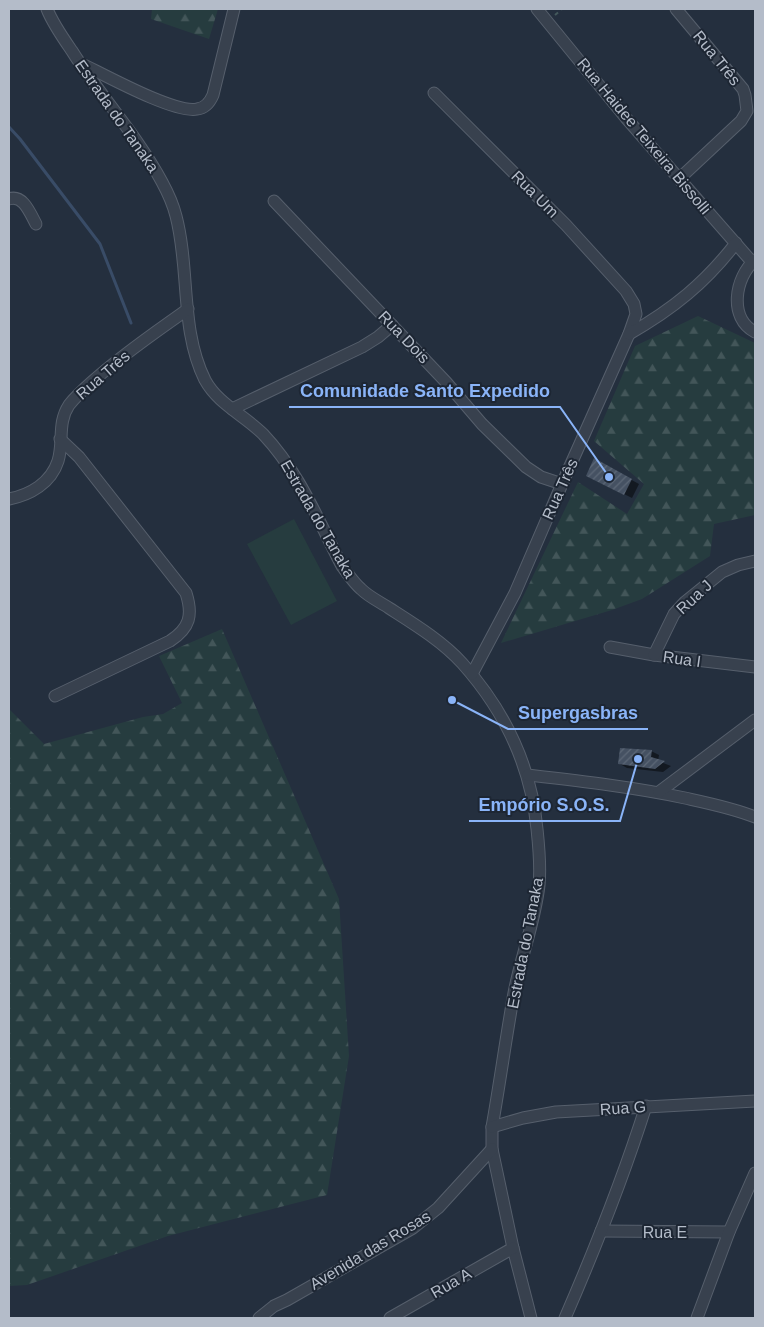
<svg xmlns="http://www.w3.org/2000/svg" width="764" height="1327" font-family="Helvetica,sans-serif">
	<defs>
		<pattern id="forest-firs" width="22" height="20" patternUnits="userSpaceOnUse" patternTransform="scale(1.25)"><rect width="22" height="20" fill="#263c3f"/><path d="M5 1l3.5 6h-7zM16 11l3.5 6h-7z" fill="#435659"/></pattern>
		<pattern id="building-hatch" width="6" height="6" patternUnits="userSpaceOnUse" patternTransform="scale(1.25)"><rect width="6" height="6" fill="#455162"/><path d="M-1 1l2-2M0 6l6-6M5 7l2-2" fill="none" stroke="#5d6877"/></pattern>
	</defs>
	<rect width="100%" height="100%" fill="#242f3e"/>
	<g fill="url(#forest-firs)">
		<path d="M 152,9 L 218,9 L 209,39 L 151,19 Z"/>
		<path d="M 698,316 L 755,343 L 755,515 L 714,524 L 710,556 L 642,599 L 612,610 L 501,643 L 578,482 L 627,514 L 644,484 L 594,441 L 635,346 Z"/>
		<path d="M 222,629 L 339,899 L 349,1056 L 327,1195 L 168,1236 L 27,1285 L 9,1286 L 9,709 L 44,744 L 143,717 L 163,714 L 182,703 L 159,656 Z"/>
	</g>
	<path fill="#263c3f" d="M 294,519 L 337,601 L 291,625 L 247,544 Z"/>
	<g fill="#0007">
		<path d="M 595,460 L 639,484 L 632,498 L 596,480 Z"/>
		<path d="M 651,751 L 659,755 L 658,761 L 671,766 L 663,772 L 627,768 L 620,764 Z"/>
	</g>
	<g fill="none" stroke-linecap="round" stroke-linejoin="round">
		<path stroke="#394c67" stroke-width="3" d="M 9,127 L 20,139 L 100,244 L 131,323"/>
	</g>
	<g fill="url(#building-hatch)">
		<path d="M 594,458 L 632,479 L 624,495 L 586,476 Z"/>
		<path d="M 620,748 L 652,750 L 651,757 L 665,761 L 655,769 L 618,764 Z"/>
	</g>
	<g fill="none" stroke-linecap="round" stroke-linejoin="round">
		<defs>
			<g id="minor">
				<path d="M 47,9 C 53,24 63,38 72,51 C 100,96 137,135 162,182 C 168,193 173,204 176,216 C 190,269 180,330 205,380 C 218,404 244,415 263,434 C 299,472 318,520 342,566 C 348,574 354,583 361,589 C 369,597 380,602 389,608 C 414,624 442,641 462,663 C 505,711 531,765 537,829 C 539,848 541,866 539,885 C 535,922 521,956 514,993 C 506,1037 500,1082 492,1127 L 492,1149 L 513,1248 L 531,1318"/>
				<path d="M 537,9 L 626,118 L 752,262"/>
				<path d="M 676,9 L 743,89 L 745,95 L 747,111 L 741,121 L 680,178"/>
				<path d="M 80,63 C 103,74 175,114 197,109 C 206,108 210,102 213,95 L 234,9"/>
				<path d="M 434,93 L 566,225 L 626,291 L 634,304 L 636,314 L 629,334 L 562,484 L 515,593 L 472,674"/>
				<path d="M 9,199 C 23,194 30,213 36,224"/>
				<path d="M 274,201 L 446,382 L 482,424 L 526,467 L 541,477 L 562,484"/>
				<path d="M 755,260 C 735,277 728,318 755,332"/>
				<path d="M 629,334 C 673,309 705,283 736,243"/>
				<path d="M 232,409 L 362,347 L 378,337 L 392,325"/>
				<path d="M 9,499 C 30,495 51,483 58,461 C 64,442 57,423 69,405 C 76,396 85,388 93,381 C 123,354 156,332 188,309"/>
				<path d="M 610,647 L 654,655 L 755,667"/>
				<path d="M 654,655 L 674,614 L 685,602 L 722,572 L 738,565 L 755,561"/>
				<path d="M 55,696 L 170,641 C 190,628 193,615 186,593 L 79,457 L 60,439"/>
				<path d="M 528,775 C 580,781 633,787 685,798 C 708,803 733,808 755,817"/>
				<path d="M 659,792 L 755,720"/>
				<path d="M 492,1127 L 523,1118 L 556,1112 L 755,1101"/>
				<path d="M 601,1231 L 729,1232"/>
				<path d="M 259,1318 L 274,1306 L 287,1300 L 413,1228 L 438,1208 L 492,1149"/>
				<path d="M 390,1318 L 513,1248"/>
				<path d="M 565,1318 C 595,1249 623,1178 646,1106"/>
				<path d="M 697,1318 L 729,1232 L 755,1173"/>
			</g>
		</defs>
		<use href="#minor" stroke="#565f6c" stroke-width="13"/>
		<path stroke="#44595c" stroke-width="2" stroke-dasharray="4 4" stroke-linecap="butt" d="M 555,15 L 562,9"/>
		<use href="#minor" stroke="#38414e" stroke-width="11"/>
	</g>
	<g text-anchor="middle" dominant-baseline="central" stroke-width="4" stroke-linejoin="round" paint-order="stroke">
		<g font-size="16" fill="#b4bcc9" stroke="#1d2633">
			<text transform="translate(717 58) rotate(51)">Rua Três</text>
			<text transform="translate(117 116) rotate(55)">Estrada do Tanaka</text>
			<text transform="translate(644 136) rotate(50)">Rua Haidee Teixeira Bissolli</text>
			<text transform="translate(535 194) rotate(45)">Rua Um</text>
			<text transform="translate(404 337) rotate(46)">Rua Dois</text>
			<text transform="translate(103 375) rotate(-41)">Rua Três</text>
			<text transform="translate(560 489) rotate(-66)">Rua Três</text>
			<text transform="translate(318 519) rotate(60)">Estrada do Tanaka</text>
			<text transform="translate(694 597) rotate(-43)">Rua J</text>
			<text transform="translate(682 659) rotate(8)">Rua I</text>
			<text transform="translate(525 943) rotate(-79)">Estrada do Tanaka</text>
			<text transform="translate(623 1108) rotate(-4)">Rua G</text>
			<text x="665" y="1232">Rua E</text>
			<text transform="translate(370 1250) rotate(-31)">Avenida das Rosas</text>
			<text transform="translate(451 1283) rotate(-30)">Rua A</text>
		</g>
	</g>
	<path fill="none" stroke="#8ab4f8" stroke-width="2" d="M609 477L560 407H289M452 700L508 729H648M638 759L620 821H469"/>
	<g fill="#8ab4f8" stroke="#1d2633" stroke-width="2">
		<circle cx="609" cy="477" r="5"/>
		<circle cx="452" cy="700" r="5"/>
		<circle cx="638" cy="759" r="5"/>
	</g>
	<g font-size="18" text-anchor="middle" font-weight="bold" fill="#8ab4f8" stroke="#1d2633" stroke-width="4" stroke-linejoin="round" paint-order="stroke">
		<text x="425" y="397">Comunidade Santo Expedido</text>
		<text x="578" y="719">Supergasbras</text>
		<text x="544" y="811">Empório S.O.S.</text>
	</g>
	<rect width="764" height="1327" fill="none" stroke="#b4bcc9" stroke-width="20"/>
</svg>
